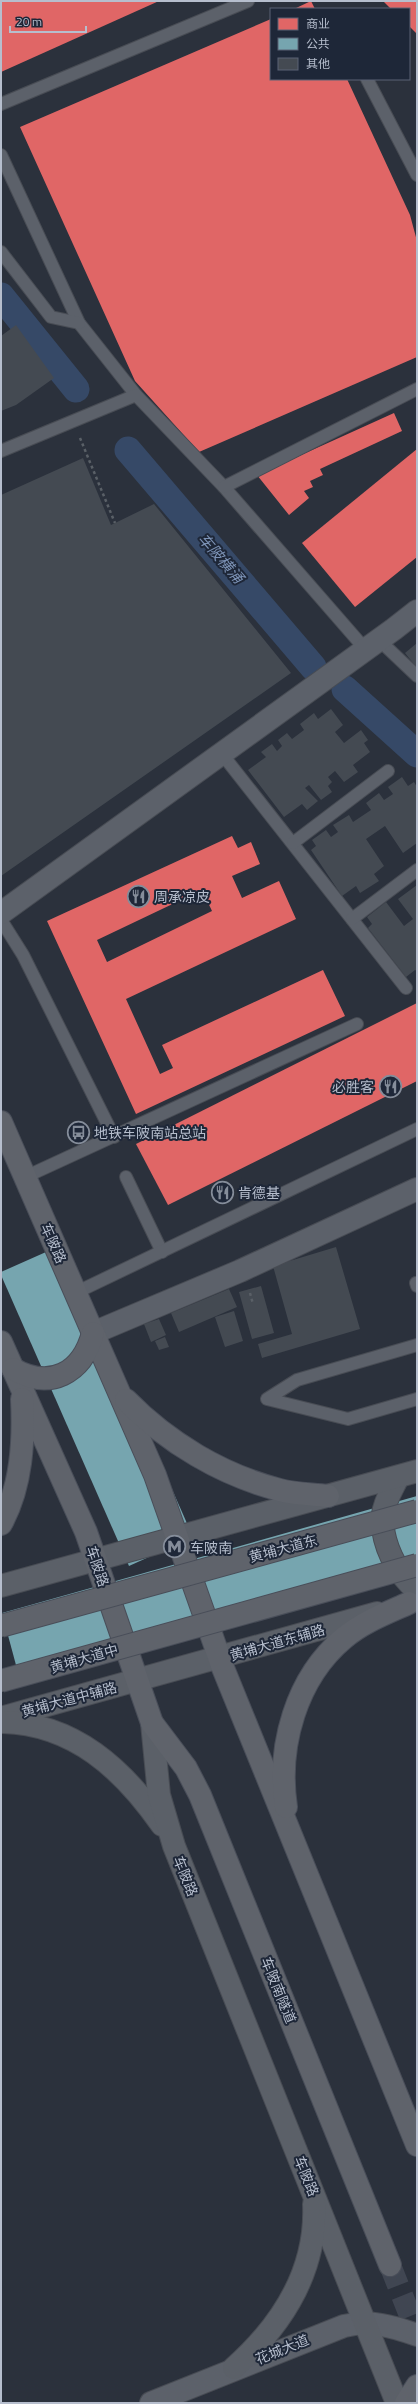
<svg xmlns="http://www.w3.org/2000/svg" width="418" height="2404" font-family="'Titillium Web','Noto Sans SC',sans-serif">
	<rect width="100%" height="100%" fill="#2b313c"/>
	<g fill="#e06666" fill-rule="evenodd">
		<path d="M 1,1 L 159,1 L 1,72 Z"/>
		<path d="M 311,1 L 315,9 L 294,9 Z"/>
		<path d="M 383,1 L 417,1 L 417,34 L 409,26 L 409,9 L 391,9 Z"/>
		<path d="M 271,19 L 271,79 L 347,79 L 410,215 L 417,241 L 417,357 L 199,452 L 135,381 L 20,127 Z"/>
		<path d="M 394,413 L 402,431 L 320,469 L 323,475 L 310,481 L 313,487 L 304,491 L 309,498 L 289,515 L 257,475 Z"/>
		<path d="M 417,449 L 417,557 L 355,607 L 302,543 Z"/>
		<path d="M 232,836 L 238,848 L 251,842 L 260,864 L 232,876 L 242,898 L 279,881 L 296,919 L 126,999 L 160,1074 L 173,1068 L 162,1045 L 323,970 L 345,1016 L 136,1114 L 47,921 ZM 202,890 L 212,911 L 107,962 L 97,940 Z"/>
		<path d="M 417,1003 L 417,1081 L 168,1205 L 136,1144 Z"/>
	</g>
	<g fill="#76a5af">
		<path d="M 64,1244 L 193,1537 L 129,1566 L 1,1275 L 1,1272 Z"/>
		<path d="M 417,1496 L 417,1569 L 20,1680 L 2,1613 Z"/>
	</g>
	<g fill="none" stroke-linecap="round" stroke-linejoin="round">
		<g stroke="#364967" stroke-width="27">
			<path d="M 1,296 L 76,389"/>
			<path d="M 128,450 L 313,667"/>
			<path d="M 345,689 L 417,754"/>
		</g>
	</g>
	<g fill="#444a52">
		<path d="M 16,325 L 54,378 L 16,405 L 1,411 L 1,336 Z"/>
		<path d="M 83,458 L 111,525 L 154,504 L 291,673 L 1,876 L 1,495 Z"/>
		<path d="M 417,643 L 417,668 L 405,653 Z"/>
		<path d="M 331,709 L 343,725 L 335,732 L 344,743 L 361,730 L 368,740 L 364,743 L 370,752 L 353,765 L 358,772 L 344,782 L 335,771 L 328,777 L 332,782 L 328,786 L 332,792 L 321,800 L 309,785 L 305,788 L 318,801 L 307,810 L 302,804 L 284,817 L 248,770 L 266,757 L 261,752 L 272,744 L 277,751 L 282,746 L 278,740 L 287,733 L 292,739 L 304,730 L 300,724 L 314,713 L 318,719 Z"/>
		<path d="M 402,777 L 408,786 L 414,782 L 417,787 L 417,843 L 403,853 L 385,826 L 366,839 L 384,866 L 374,874 L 379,881 L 360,893 L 356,886 L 342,896 L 311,850 L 316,846 L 312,840 L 326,830 L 331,837 L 338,832 L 333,825 L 349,815 L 353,822 L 371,810 L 366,803 L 379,793 L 384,800 L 393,794 L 388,787 Z"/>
		<path d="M 417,885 L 417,971 L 415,970 L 406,977 L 368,928 L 372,924 L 367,917 L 386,902 L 404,926 L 413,919 L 398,899 Z"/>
		<path d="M 336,1247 L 360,1329 L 262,1358 L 258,1344 L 292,1334 L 273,1266 Z"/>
		<path d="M 261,1286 L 274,1333 L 252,1339 L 239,1292 Z"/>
		<path d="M 229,1289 L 237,1307 L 179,1332 L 171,1313 Z"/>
		<path d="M 234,1311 L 243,1341 L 225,1347 L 215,1317 Z"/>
		<path d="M 159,1319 L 166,1335 L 151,1342 L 144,1324 Z"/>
		<path d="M 165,1337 L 169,1347 L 159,1350 L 155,1341 Z"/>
	</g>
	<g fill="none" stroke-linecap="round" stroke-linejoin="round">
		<path stroke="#404652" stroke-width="22" stroke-dasharray="22 11" stroke-linecap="butt" d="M 390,2265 L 417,2333"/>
		<defs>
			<g id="service">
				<path d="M 367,79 L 417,175"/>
				<path d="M 1,104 L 248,1"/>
				<path d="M 1,155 L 79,323 L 136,395"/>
				<path d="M 1,252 L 51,317 L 79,323"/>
				<path d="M 1,451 L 136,395 L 224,487 L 366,650"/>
				<path d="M 224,487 L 417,389"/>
				<path d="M 379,640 L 417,676"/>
				<path d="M 222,754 L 406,988"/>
				<path d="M 293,843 L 388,771"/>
				<path d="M 352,919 L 417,870"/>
				<path d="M 1,920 L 23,955 L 114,1137"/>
				<path d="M 25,1177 L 357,1024"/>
				<path d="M 126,1177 L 162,1252"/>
				<path d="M 416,1283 L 417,1286"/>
				<path d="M 75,1293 L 417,1129"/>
				<path d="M 417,1345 L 297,1380 L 267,1399 L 348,1419 L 417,1399"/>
			</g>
			<g id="minor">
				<path d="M 1,913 L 394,629 L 417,611"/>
				<path d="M 93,1333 L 240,1271 L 417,1189"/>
			</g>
			<path id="tertiary" d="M 151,2403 L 344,2326 C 370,2320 392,2326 417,2335"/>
			<g id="secondary">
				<path d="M 398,1477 C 393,1488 384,1502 383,1514 C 380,1541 397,1575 417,1590"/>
				<path d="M 1,1586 L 417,1471"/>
				<path d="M 1,1718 L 377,1613"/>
				<path d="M 3,1722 C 74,1724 123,1769 162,1825"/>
				<path d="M 152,1723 L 159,1795 L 174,1846 L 397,2403"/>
				<path d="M 234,2368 C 282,2325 317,2271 314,2204"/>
			</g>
			<g id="primary">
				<path d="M 1,1122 L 155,1475 L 223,1668 L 417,2145"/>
				<path d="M 1,1342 L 86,1532 L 152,1723 L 186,1768 L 200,1795 L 390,2265"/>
				<path d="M 13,1369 C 50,1390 82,1374 93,1333"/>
				<path d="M 126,1400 C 168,1443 222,1475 280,1490 C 295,1494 312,1494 328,1496"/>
				<path d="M 1,1524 C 22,1486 24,1440 22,1399"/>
				<path d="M 286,1807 C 277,1746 296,1678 344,1638 C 363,1622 387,1613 409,1603"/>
				<path d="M 406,2403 L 417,2386"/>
			</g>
		</defs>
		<use href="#service" stroke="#484c54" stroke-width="14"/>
		<use href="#minor" stroke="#484c54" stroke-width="24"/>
		<use href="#tertiary" stroke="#484c54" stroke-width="24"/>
		<use href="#secondary" stroke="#484c54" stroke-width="24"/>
		<use href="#primary" stroke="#494e59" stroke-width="24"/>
		<g stroke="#5a6067" stroke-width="2.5" stroke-dasharray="3 3" stroke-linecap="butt">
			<path d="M 80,438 L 115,523"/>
			<path d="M 250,1293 L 253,1304"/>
		</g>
		<use href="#service" stroke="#5c616a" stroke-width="12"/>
		<use href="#minor" stroke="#5c616a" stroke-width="22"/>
		<use href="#tertiary" stroke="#5c616a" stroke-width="22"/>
		<use href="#secondary" stroke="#5b6068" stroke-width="22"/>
		<use href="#primary" stroke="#5f636b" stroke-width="22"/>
		<defs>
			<g id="primary-bridge">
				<path d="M 1,1626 L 417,1511"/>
				<path d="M 1,1681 L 417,1565"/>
			</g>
		</defs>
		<use href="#primary-bridge" stroke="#494e59" stroke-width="24" stroke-linecap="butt"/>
		<use href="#primary-bridge" stroke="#5f636b" stroke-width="22"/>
	</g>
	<defs>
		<symbol id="restaurant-ring" viewBox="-11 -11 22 22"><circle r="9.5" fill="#1e2738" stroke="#858d9a" stroke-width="1.5"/><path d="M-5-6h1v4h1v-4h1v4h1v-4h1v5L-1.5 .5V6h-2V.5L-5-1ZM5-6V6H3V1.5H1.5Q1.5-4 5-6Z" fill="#858d9a"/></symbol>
		<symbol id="bus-ring" viewBox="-11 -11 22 22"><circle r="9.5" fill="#1e2738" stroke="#858d9a" stroke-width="1.5"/><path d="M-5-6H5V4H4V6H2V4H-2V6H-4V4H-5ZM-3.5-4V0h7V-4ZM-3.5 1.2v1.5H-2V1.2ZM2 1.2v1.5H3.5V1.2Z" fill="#858d9a"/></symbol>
		<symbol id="metro-ring" viewBox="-11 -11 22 22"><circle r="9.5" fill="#1e2738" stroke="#858d9a" stroke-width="1.5"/><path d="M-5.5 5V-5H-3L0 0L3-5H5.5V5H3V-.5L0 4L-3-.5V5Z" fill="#858d9a"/></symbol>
	</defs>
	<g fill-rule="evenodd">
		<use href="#restaurant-ring" x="126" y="884" width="25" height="25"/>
		<use href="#restaurant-ring" x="378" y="1074" width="25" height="25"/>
		<use href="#bus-ring" x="66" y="1120" width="25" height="25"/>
		<use href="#restaurant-ring" x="210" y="1180" width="25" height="25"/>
		<use href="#metro-ring" x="162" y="1534" width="25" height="25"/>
	</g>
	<g text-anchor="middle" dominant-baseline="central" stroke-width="4" stroke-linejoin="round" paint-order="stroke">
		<g font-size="14" fill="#b6becd" stroke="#1e2738" text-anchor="start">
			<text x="154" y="896">周承凉皮</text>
			<text x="374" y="1086" text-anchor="end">必胜客</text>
			<text x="94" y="1132">地铁车陂南站总站</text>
			<text x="238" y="1192">肯德基</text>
			<text x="190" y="1547">车陂南</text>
		</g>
		<g font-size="14" fill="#b6becd" stroke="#1e2738">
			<text transform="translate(54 1243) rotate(66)">车陂路</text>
			<text transform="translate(283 1548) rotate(-15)">黄埔大道东</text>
			<text transform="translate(98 1566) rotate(71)">车陂路</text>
			<text transform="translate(277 1642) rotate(-16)">黄埔大道东辅路</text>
			<text transform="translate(84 1658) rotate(-16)">黄埔大道中</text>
			<text transform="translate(69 1699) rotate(-15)">黄埔大道中辅路</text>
			<text transform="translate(186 1876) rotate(68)">车陂路</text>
			<text transform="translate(279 1990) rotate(68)">车陂南隧道</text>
			<text transform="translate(307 2176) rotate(68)">车陂路</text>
			<text transform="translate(282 2349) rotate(-22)">花城大道</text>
		</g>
		<g font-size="15" font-style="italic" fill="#7c92b5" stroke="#1e2738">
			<text transform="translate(221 558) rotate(49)">车陂横涌</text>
		</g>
	</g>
	<rect width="418" height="2404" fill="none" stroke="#b6becd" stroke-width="4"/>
	<rect x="270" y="8" width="140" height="72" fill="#1e2738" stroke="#5b6374"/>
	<rect x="278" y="18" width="20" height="12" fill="#e06666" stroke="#5b6374"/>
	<text x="306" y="28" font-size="12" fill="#b6becd">商业</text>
	<rect x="278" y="38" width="20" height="12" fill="#76a5af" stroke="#5b6374"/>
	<text x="306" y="48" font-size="12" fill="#b6becd">公共</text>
	<rect x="278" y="58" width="20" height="12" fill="#444a52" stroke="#5b6374"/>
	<text x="306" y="68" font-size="12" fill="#b6becd">其他</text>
	<path d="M10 26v6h76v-6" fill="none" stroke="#b6becd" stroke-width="2"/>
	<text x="16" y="26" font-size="12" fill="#b6becd" stroke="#1e2738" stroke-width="3" paint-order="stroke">20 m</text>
</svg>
